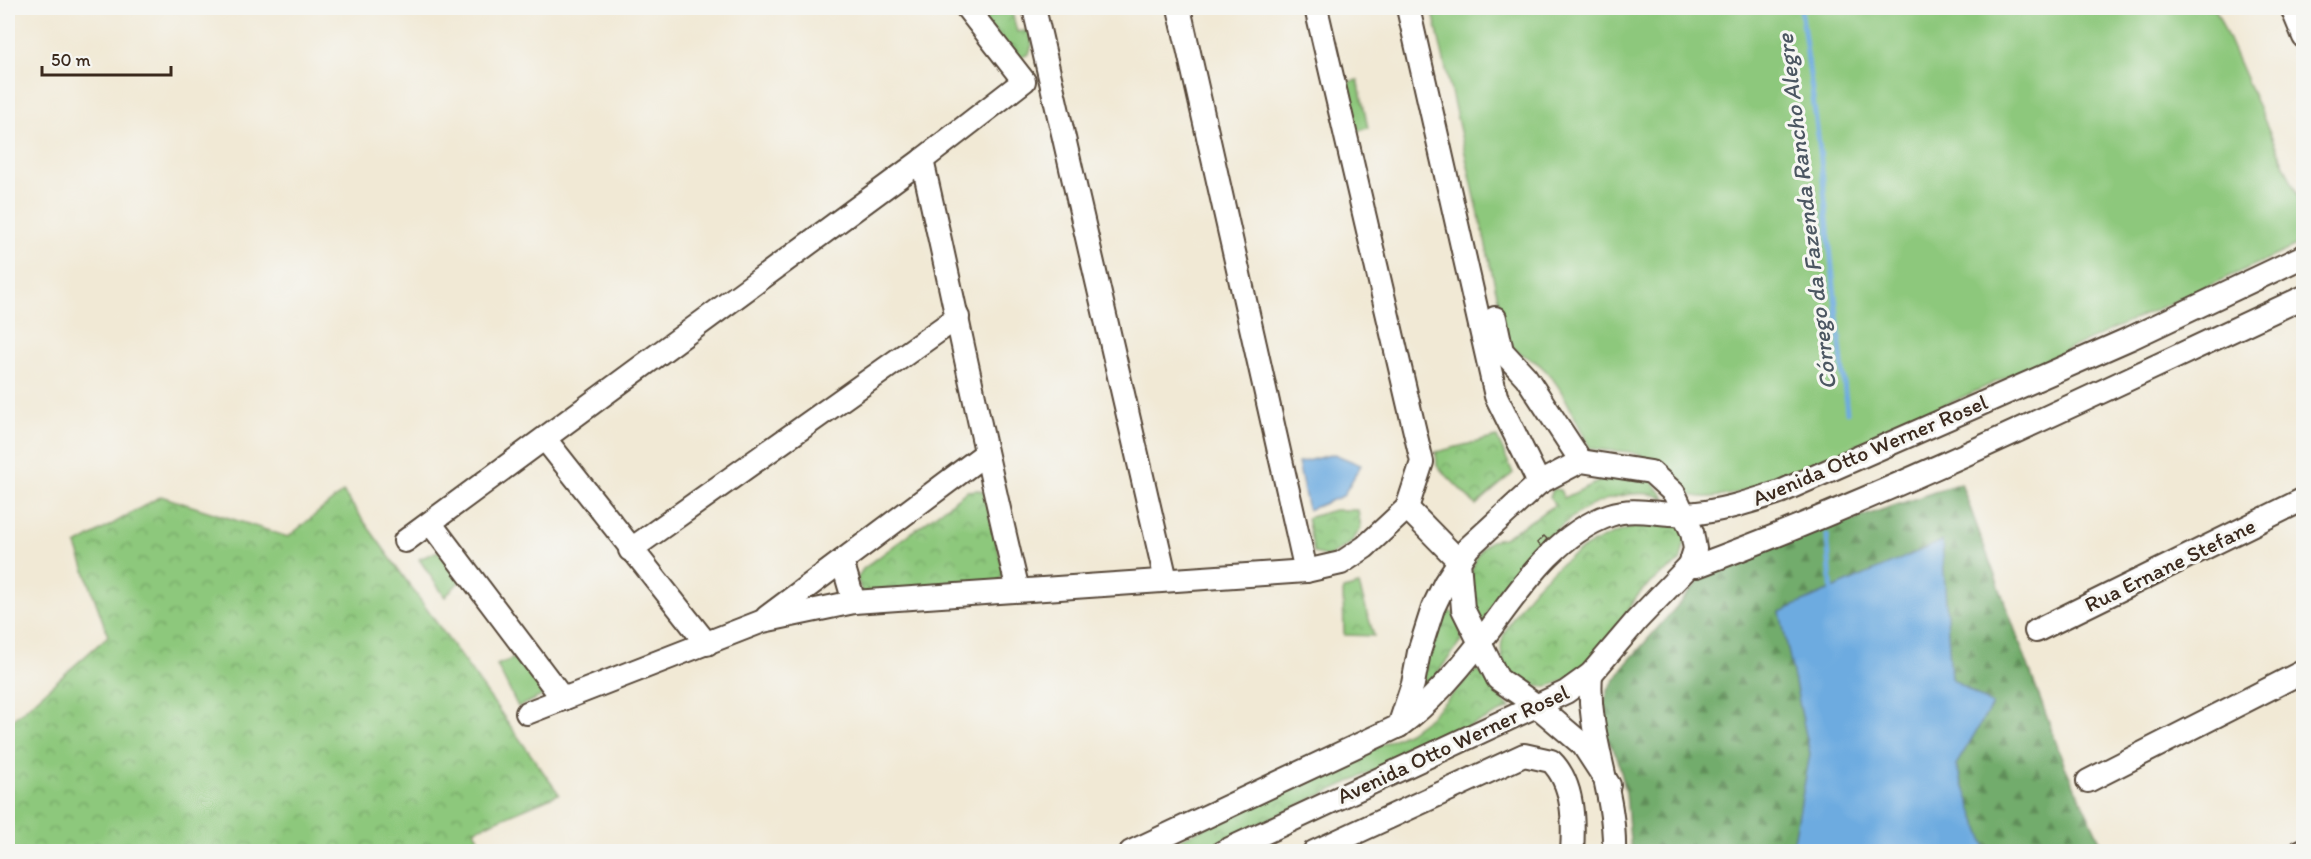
<svg xmlns="http://www.w3.org/2000/svg" width="2311" height="859" font-family="Itim,sans-serif">
	<defs>
		<pattern id="forest-firs" width="22" height="20" patternUnits="userSpaceOnUse" patternTransform="scale(1.5)"><rect width="22" height="20" fill="#72ac6c"/><path d="M5 1l3.5 6h-7zM16 11l3.5 6h-7z" fill="#5f8c58"/></pattern>
		<pattern id="park-crowns" width="20" height="18" patternUnits="userSpaceOnUse" patternTransform="scale(1.5)"><rect width="20" height="18" fill="#8dc87c"/><path d="M2 6a3 3 0 1 1 6 0M12 15a3 3 0 1 1 6 0" fill="none" stroke="#74a365"/></pattern>
		<pattern id="building-back-hatch" width="6" height="6" patternUnits="userSpaceOnUse" patternTransform="scale(1.5)"><rect width="6" height="6" fill="#cda787"/><path d="M-1 5l2 2M0 0l6 6M5-1l2 2" fill="none" stroke="#a8886e"/></pattern>
	</defs>
	<rect width="100%" height="100%" fill="#f6f6f2"/>
	<filter id="ink" filterUnits="userSpaceOnUse"><feTurbulence type="fractalNoise" baseFrequency=".0167" numOctaves="2"/><feDisplacementMap in="SourceGraphic" scale="12" xChannelSelector="R" yChannelSelector="G"/><feConvolveMatrix kernelMatrix="1 2 1 2 8 2 1 2 1" color-interpolation-filters="sRGB"/></filter>
	<filter id="wash" filterUnits="userSpaceOnUse"><feTurbulence type="fractalNoise" baseFrequency=".008" numOctaves="4" result="noise"/><feDisplacementMap in="SourceGraphic" scale="24" xChannelSelector="R" yChannelSelector="G"/><feGaussianBlur stdDeviation="1.35" result="paint"/><feColorMatrix in="noise" values="0 0 0 0 0 0 0 0 0 0 0 0 0 0 0 0 0 1.4 0 .05"/><feComposite in="paint" operator="in"/></filter>
	<g filter="url(#wash)">
		<rect width="100%" height="100%" fill="#f1e9d5"/>
		<g fill="#8dc87c" stroke="#64794d" stroke-width="1.5">
			<path d="M 1432,8 L 2215,8 L 2303,208 L 2303,243 L 1782,479 C 1758,486 1706,508 1683,491 C 1668,480 1657,463 1640,455 C 1623,448 1607,453 1590,448 C 1576,422 1564,387 1542,367 C 1531,356 1519,357 1508,343 Z"/>
			<path d="M 1358,80 L 1368,128 L 1353,132 L 1343,83 Z"/>
			<path d="M 438,551 L 461,580 L 445,597 L 419,559 Z"/>
			<path d="M 522,655 L 544,695 L 518,707 L 497,665 Z"/>
		</g>
		<path fill="url(#forest-firs)" stroke="#566b45" stroke-width="1.5" d="M 1961,483 L 2064,764 L 2105,851 L 1631,852 L 1626,793 L 1618,759 L 1607,738 L 1603,711 L 1605,700 L 1609,688 L 1626,664 L 1699,581 L 1740,558 Z"/>
		<g fill="url(#park-crowns)" stroke="#64794d" stroke-width="1.5">
			<path d="M 973,8 L 1011,8 L 1017,32 L 1030,30 L 1032,45 L 1029,54 L 1017,59 Z"/>
			<path d="M 1497,437 L 1513,473 L 1476,505 L 1437,466 L 1436,452 Z"/>
			<path d="M 1602,474 L 1647,474 L 1665,498 C 1636,486 1594,500 1570,519 C 1543,540 1495,593 1482,624 C 1478,618 1472,610 1470,603 C 1466,580 1475,538 1504,538 L 1555,505 L 1550,497 L 1553,489 L 1560,490 L 1564,498 L 1604,479 Z"/>
			<path d="M 978,490 L 984,492 L 1004,573 L 996,584 L 862,593 L 857,578 L 863,569 L 967,491 Z"/>
			<path d="M 343,492 L 559,794 L 474,830 L 484,851 L 8,851 L 8,724 L 108,636 L 76,545 L 161,496 L 288,537 Z"/>
			<path d="M 1334,510 L 1358,510 L 1361,528 L 1351,543 L 1329,557 L 1314,553 L 1307,518 Z"/>
			<path d="M 1661,521 L 1682,526 L 1687,534 L 1680,562 C 1663,573 1647,583 1635,599 C 1629,607 1626,615 1621,623 C 1603,649 1560,702 1525,682 C 1518,678 1511,674 1507,668 C 1499,657 1500,641 1506,630 C 1538,569 1594,532 1661,521 Z"/>
			<path d="M 1359,585 L 1374,636 L 1344,635 L 1343,589 Z"/>
			<path d="M 1447,610 L 1456,615 L 1462,640 L 1425,690 L 1422,691 L 1428,648 L 1440,613 Z"/>
			<path d="M 1477,669 L 1510,708 L 1199,851 L 1153,852 L 1409,732 L 1432,715 Z"/>
		</g>
		<g fill="#6dabe0" stroke="#546a7f" stroke-width="1.5">
			<path d="M 1334,454 L 1361,465 L 1343,496 L 1308,510 L 1298,463 Z"/>
			<path d="M 1942,541 L 1951,678 L 1992,705 L 1956,765 L 1987,851 L 1792,851 L 1810,754 L 1780,612 Z"/>
		</g>
		<g fill="none" stroke-linecap="round" stroke-linejoin="round">
			<g stroke="#6dabe0" stroke-width="5">
				<path d="M 1801,8 L 1820,151 L 1847,412"/>
				<path d="M 1827,535 L 1832,595"/>
			</g>
		</g>
		<g id="blocks">
			<path fill="url(#building-back-hatch)" d="M 1544,536 L 1547,539 L 1541,546 L 1537,543 Z"/>
		</g>
	</g>
	<g filter="url(#ink)">
		<use href="#blocks" fill-opacity="0" stroke="#564739" stroke-width="1.5"/>
		<g fill="none" stroke-linecap="round" stroke-linejoin="round">
			<defs>
				<g id="minor">
					<path d="M 1034,8 L 1166,580"/>
					<path d="M 1179,8 L 1306,571"/>
					<path d="M 1408,8 L 1496,396 L 1539,483"/>
					<path d="M 2292,8 L 2304,37"/>
					<path d="M 922,160 C 955,303 983,447 1018,590"/>
					<path d="M 1495,318 L 1502,351 L 1526,377 L 1581,461"/>
					<path d="M 545,439 L 707,644"/>
					<path d="M 1407,508 L 1459,561 L 1463,609 L 1498,679 L 1537,706 L 1583,745 L 1609,785"/>
					<path d="M 431,524 L 563,699"/>
					<path d="M 405,541 L 922,160 L 1024,81 L 967,8"/>
					<path d="M 630,550 L 958,317"/>
					<path d="M 842,561 L 854,602"/>
					<path d="M 767,617 L 985,454"/>
					<path d="M 2036,631 L 2304,499"/>
					<path d="M 1591,674 C 1586,735 1616,790 1614,852"/>
					<path d="M 527,713 L 763,621 L 854,602 L 1306,571 L 1341,563 L 1365,547 L 1407,508 L 1422,462 L 1316,8"/>
					<path d="M 1399,726 L 1413,684 L 1419,652 L 1433,608 L 1445,583 L 1468,548 L 1539,483 L 1581,461 L 1651,472 L 1674,493 L 1692,532 L 1695,549 L 1690,565"/>
					<path d="M 2088,781 L 2304,671"/>
					<path d="M 1131,852 L 1399,726 C 1430,703 1454,675 1478,645 C 1515,598 1550,536 1610,515 C 1636,506 1661,516 1687,514 C 1719,512 1749,502 1780,492 L 2131,338 L 2304,256"/>
					<path d="M 1223,852 L 1566,692 L 1591,674 L 1637,620 L 1690,565 L 1697,566 C 1904,489 2103,390 2304,297"/>
					<path d="M 1314,852 L 1524,755 L 1551,761 C 1574,783 1574,822 1572,852"/>
					<path d="M 2300,852 L 2304,850"/>
				</g>
			</defs>
			<use href="#minor" stroke="#564739" stroke-width="26"/>
			<use href="#minor" stroke="#fff" stroke-width="22"/>
		</g>
	</g>
	<g text-anchor="middle" dominant-baseline="central" stroke-width="6" stroke-linejoin="round" paint-order="stroke">
		<g font-size="22" fill="#3b2a1e" stroke="#f6f6f2">
			<text transform="translate(1870 450) rotate(-23)">Avenida Otto Werner Rosel</text>
			<text transform="translate(2170 565) rotate(-26)">Rua Ernane Stefane</text>
			<text transform="translate(1453 744) rotate(-25)">Avenida Otto Werner Rosel</text>
		</g>
		<g font-size="24" font-style="italic" fill="#4c5762" stroke="#f6f6f2">
			<text transform="translate(1806 212) rotate(-97)">Córrego da Fazenda Rancho Alegre</text>
		</g>
	</g>
	<rect width="2311" height="859" fill="none" stroke="#f6f6f2" stroke-width="30"/>
	<path d="M42 66v9h129v-9" fill="none" stroke="#3b2a1e" stroke-width="3"/>
	<text x="51" y="66" font-size="18" fill="#3b2a1e" stroke="#f6f6f2" stroke-width="4.5" paint-order="stroke">50 m</text>
</svg>
